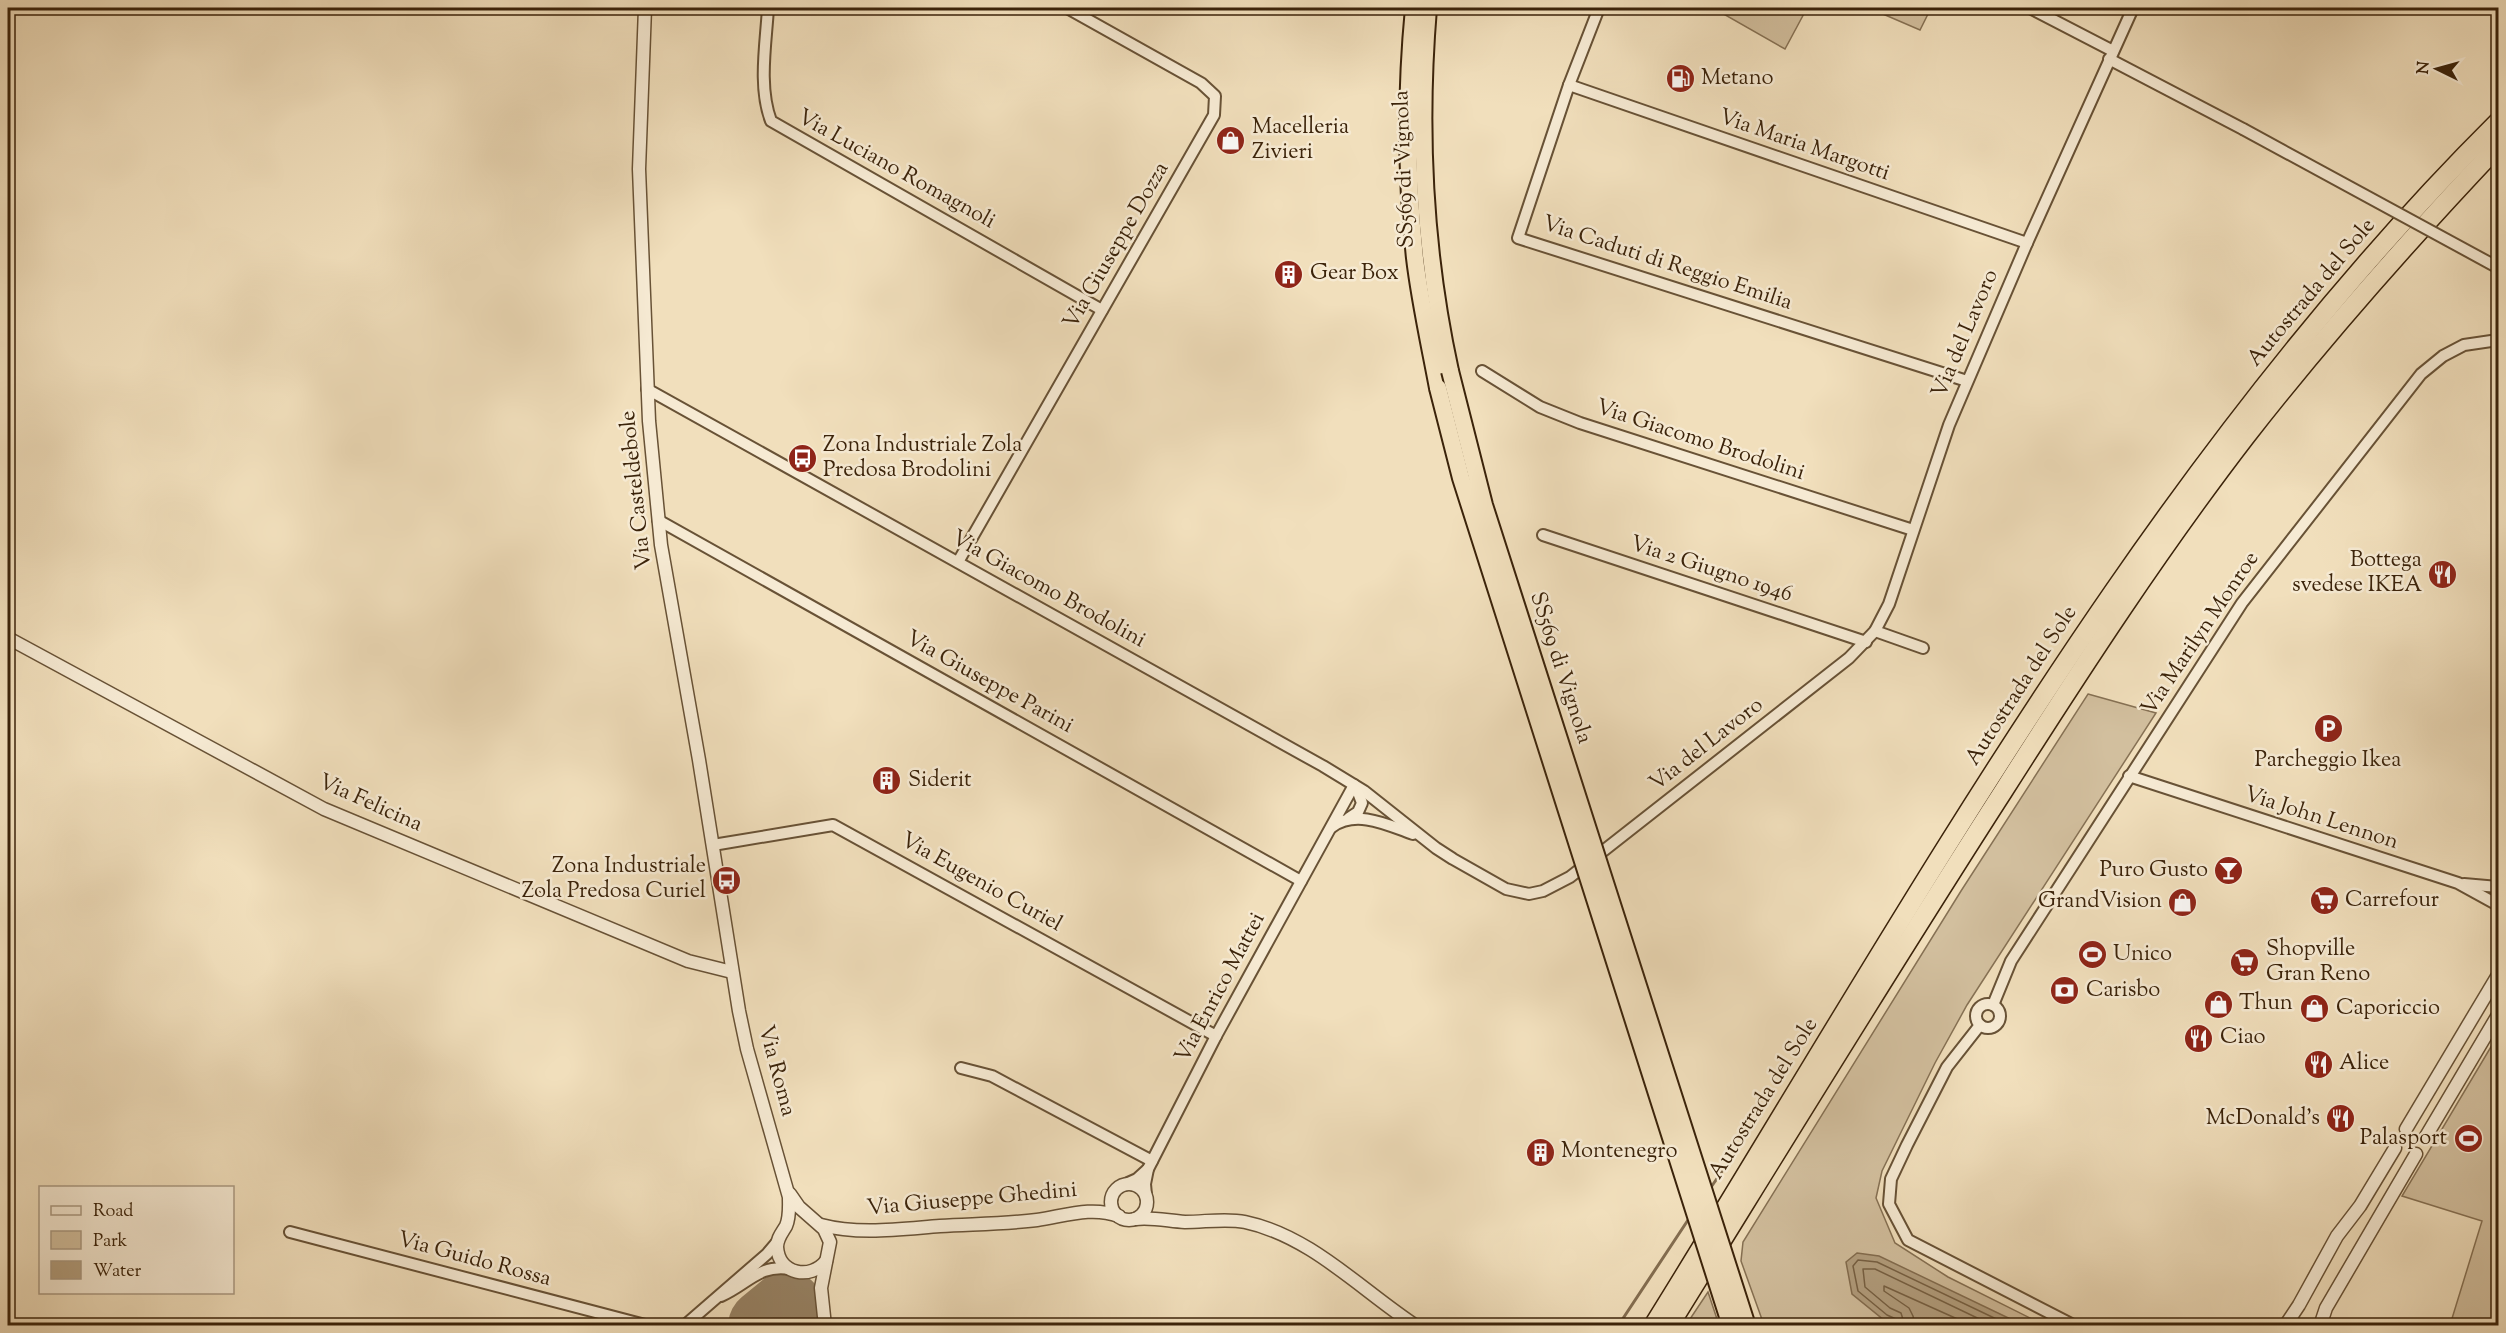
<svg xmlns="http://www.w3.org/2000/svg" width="2506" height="1333" font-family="'Sorts Mill Goudy',serif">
	<rect width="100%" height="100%" fill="#f1dfbc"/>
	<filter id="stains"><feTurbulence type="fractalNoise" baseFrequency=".00333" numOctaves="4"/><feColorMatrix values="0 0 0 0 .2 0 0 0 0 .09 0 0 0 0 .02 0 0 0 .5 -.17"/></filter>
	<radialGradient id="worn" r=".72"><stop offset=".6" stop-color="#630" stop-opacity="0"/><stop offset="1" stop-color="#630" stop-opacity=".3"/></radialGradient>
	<g fill="#d2bf9e" stroke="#867154" stroke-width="1.5">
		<path d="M 1713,8 L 1807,8 L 1785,49 Z"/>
		<path d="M 1869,8 L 1931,8 L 1920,30 Z"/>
		<path d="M 2088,694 L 2156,713 L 1967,1005 L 1935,1063 L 1882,1171 L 1876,1198 L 1895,1243 L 1948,1277 L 2044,1325 L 1764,1325 L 1741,1261 L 1743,1242 L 1961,891 Z"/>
		<path d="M 2498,1035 L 2498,1325 L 2450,1325 L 2482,1221 L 2402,1196 Z"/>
		<path d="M 1708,1292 L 1719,1325 L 1686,1325 Z"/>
	</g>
	<path fill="#b39f7f" stroke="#836d50" stroke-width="1.5" d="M 1857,1253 L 1879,1256 L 2023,1325 L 1900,1326 L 1884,1320 L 1852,1294 L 1846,1262 Z"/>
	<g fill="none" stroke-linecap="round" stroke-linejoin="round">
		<g stroke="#776144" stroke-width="1.5">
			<path d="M 1898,1326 L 1896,1319 L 1887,1315 L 1858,1291 L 1853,1266 L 1858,1260 L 1877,1262 L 2011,1326"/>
			<path d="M 1905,1326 L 1901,1313 L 1890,1308 L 1865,1287 L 1863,1269 L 1875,1269 L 1994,1326"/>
			<path d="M 1915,1326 L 1913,1316 L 1909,1308 L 1884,1291 L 1884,1286 L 1973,1326"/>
		</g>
		<g stroke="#836d50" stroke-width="3">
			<path d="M 1709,1190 L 1730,1160"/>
			<path d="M 1618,1326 L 1690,1217"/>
		</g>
		<path stroke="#968163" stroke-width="74" d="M 765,1326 L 787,1308"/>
		<path stroke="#cdb998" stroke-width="12" stroke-dasharray="12 6" stroke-linecap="butt" d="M 2395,1148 L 2406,1129"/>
		<defs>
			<g id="minor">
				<path d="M 768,8 C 766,43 758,87 771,121 L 1102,310"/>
				<path d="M 1599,8 L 1569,85 L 1518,238 L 1967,381"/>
				<path d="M 2030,8 L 2113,51"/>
				<path d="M 2109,59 L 2243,129"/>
				<path d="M 1569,85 L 2027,243"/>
				<path d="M 1482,371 L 1540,407 L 1580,423 L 1913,530"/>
				<path d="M 647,389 L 1323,766 L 1364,791 L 1436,848 L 1453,859 L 1506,889 L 1529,894 L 1543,891 L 1570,877 L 1849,658 L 1875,631 L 1889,604 L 1949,425 L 2027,243 L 2133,8"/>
				<path d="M 658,520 L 1301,881"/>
				<path d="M 1543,535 L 1866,642"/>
				<path d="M 958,562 L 1214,115 L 1215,96 L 1201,83 L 1067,8"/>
				<path d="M 1875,631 L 1923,648"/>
				<path d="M 2129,776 L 2458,883 L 2498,905"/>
				<path d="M 1349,818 L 1358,812 L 1362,803 L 1356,787"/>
				<path d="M 1332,827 C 1356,809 1388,825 1413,834"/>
				<path d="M 713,845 L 833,825 L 1216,1036"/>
				<path d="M 2464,884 L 2498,887"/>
				<circle cx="1988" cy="1016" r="12"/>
				<path d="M 1993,1005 L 2011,961 L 2242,603 L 2421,374 L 2443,356 L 2464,345 L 2498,340"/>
				<path d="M 1980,1025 L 1947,1067 L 1907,1145 L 1891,1179 L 1889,1204 L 1908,1240 L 2075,1326"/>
				<path d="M 961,1068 L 992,1076 L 1152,1161"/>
				<path d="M 1128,1183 L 1137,1179 L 1148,1169"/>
				<path d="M 1146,1195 L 1145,1184 L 1148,1169 L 1216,1036 L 1354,785"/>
				<path d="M 290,1232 L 649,1326"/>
				<path d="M 721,1296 C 748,1284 759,1264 790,1269"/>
				<path d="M 684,1326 L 767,1254 L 778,1241"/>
			</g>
			<g id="tertiary">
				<path d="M 645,8 L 639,169 L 649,421 L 661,545 L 699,760 L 739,1011 L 747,1049 L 789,1197 C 789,1207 790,1217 786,1226 C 782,1233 777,1238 777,1247 C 779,1275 811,1280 826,1261"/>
				<path d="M 8,638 L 324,809 L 688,961 L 732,972"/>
				<path d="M 2406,1129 L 2498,975"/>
				<path d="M 2425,1138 L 2498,1015"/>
				<circle cx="1129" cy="1202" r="18"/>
				<path d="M 790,1194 L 799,1207 L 824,1229 L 830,1242 L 821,1288 L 825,1326"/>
				<path d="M 1135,1219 C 1153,1217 1168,1221 1185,1222 C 1205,1222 1226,1218 1245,1222 C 1311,1236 1361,1290 1416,1326"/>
				<path d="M 821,1225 C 859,1235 901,1229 940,1226 C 972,1224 1005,1224 1037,1220 C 1065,1216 1091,1206 1119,1216"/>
				<path d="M 2285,1326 L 2299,1305 L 2337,1236 L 2360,1206 L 2395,1148"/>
				<path d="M 2320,1326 L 2326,1308 L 2416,1154"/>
			</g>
			<g id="trunk">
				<path d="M 1414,8 C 1406,91 1406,174 1415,258 C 1420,301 1430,345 1438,388"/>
				<path d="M 1428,8 C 1418,129 1424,252 1450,371"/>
			</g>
			<g id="motorway">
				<path d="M 1653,1326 C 1911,911 2149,469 2498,122"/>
				<path d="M 1669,1326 C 1780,1147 1890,967 2004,790 C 2081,669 2159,549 2246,436 C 2325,335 2410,239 2498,146"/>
			</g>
		</defs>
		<use href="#minor" stroke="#685236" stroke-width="14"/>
		<use href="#tertiary" stroke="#685236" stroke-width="15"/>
		<use href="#trunk" stroke="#3b230a" stroke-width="20"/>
		<use href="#motorway" stroke="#3b230a" stroke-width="21"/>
		<use href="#minor" stroke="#f6ead3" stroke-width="10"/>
		<use href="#tertiary" stroke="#f6ead3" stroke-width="12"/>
		<use href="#trunk" stroke="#f1dfbc" stroke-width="16"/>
		<use href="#motorway" stroke="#f1dfbc" stroke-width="18"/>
		<defs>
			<path id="minor-bridge" d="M 2243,129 L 2497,267"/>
			<g id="trunk-bridge">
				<path d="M 1450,371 L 1484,505 L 1747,1326"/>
				<path d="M 1438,388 L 1461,478 L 1731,1326"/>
			</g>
		</defs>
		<use href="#minor-bridge" stroke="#685236" stroke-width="14" stroke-linecap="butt"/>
		<use href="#trunk-bridge" stroke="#3b230a" stroke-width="20" stroke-linecap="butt"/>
		<use href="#minor-bridge" stroke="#f6ead3" stroke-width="10"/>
		<use href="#trunk-bridge" stroke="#f1dfbc" stroke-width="16"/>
	</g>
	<defs>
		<symbol id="fuel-disc" viewBox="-11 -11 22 22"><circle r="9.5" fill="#8f2418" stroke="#f6ead3"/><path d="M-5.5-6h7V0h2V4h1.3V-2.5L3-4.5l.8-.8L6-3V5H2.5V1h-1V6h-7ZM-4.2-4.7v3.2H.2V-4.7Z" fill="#fff"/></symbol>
		<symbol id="shop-disc" viewBox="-11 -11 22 22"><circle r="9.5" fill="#8f2418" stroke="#f6ead3"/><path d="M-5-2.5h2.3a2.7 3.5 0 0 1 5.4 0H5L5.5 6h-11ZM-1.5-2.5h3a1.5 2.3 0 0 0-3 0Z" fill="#fff"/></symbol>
		<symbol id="building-disc" viewBox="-11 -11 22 22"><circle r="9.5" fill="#8f2418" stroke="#f6ead3"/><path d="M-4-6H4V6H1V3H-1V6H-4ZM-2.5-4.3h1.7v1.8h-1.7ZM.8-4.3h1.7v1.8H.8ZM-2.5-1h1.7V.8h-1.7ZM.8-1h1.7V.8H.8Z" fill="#fff"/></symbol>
		<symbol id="bus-disc" viewBox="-11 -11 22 22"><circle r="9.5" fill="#8f2418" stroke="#f6ead3"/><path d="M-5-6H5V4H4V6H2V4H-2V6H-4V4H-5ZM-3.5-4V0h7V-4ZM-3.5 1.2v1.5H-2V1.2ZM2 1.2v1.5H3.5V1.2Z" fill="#fff"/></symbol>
		<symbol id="restaurant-disc" viewBox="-11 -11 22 22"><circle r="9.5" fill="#8f2418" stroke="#f6ead3"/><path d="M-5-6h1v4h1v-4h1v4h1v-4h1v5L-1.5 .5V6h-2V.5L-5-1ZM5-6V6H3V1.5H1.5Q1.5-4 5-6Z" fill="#fff"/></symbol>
		<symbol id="parking-disc" viewBox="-11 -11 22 22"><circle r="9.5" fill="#8f2418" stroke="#f6ead3"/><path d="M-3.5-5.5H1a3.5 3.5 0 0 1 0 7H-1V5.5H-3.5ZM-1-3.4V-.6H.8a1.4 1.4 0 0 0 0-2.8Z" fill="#fff"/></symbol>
		<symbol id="bar-disc" viewBox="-11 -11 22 22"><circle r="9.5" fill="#8f2418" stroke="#f6ead3"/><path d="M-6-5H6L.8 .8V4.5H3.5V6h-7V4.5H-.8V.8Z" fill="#fff"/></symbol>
		<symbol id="supermarket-disc" viewBox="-11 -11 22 22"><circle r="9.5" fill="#8f2418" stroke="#f6ead3"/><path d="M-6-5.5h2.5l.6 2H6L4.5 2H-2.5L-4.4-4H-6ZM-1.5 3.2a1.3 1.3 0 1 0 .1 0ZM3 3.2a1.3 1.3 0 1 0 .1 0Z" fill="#fff"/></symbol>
		<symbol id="stadium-disc" viewBox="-11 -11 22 22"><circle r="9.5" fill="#8f2418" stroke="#f6ead3"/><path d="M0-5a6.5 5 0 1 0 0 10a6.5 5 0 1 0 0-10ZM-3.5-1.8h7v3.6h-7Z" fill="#fff"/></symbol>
		<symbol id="bank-disc" viewBox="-11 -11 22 22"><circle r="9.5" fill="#8f2418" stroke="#f6ead3"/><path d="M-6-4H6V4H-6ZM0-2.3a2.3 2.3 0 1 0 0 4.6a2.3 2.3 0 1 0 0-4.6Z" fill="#fff"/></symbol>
	</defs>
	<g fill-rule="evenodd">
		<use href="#fuel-disc" x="1664" y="62" width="33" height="33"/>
		<use href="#shop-disc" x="1214" y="124" width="33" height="33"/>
		<use href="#building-disc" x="1272" y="258" width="33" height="33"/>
		<use href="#bus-disc" x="786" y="442" width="33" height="33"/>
		<use href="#restaurant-disc" x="2426" y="558" width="33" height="33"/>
		<use href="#parking-disc" x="2312" y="712" width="33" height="33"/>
		<use href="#building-disc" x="870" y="764" width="33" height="33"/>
		<use href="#bar-disc" x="2212" y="854" width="33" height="33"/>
		<use href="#bus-disc" x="710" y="864" width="33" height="33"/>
		<use href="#supermarket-disc" x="2308" y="884" width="33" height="33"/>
		<use href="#shop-disc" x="2166" y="886" width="33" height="33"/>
		<use href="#stadium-disc" x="2076" y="938" width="33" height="33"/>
		<use href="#supermarket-disc" x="2228" y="946" width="33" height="33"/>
		<use href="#bank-disc" x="2048" y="974" width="33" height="33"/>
		<use href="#shop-disc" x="2202" y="988" width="33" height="33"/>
		<use href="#shop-disc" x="2298" y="992" width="33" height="33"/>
		<use href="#restaurant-disc" x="2182" y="1022" width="33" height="33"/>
		<use href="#restaurant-disc" x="2302" y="1048" width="33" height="33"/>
		<use href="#restaurant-disc" x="2324" y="1102" width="33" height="33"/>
		<use href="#stadium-disc" x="2452" y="1122" width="33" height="33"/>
		<use href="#building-disc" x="1524" y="1136" width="33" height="33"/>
	</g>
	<g text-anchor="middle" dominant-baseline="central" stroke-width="5" stroke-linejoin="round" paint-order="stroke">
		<g font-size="22" fill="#3b230a" stroke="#f6ead3" text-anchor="start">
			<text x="1701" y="79">Metano</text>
			<text x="1252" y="128">Macelleria<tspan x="1252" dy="25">Zivieri</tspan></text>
			<text x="1310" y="274">Gear Box</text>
			<text x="823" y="446">Zona Industriale Zola<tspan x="823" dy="25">Predosa Brodolini</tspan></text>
			<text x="2422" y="561" text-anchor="end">Bottega<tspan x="2422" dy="25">svedese IKEA</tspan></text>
			<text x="2328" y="761" text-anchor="middle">Parcheggio Ikea</text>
			<text x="908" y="781">Siderit</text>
			<text x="706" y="867" text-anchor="end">Zona Industriale<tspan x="706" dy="25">Zola Predosa Curiel</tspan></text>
			<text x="2208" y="871" text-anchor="end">Puro Gusto</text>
			<text x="2345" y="901">Carrefour</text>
			<text x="2162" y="902" text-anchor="end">GrandVision</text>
			<text x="2266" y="950">Shopville<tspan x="2266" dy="25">Gran Reno</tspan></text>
			<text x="2113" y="955">Unico</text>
			<text x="2086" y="991">Carisbo</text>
			<text x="2239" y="1004">Thun</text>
			<text x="2336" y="1009">Caporiccio</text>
			<text x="2220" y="1038">Ciao</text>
			<text x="2339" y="1064">Alice</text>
			<text x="2320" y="1119" text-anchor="end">McDonald's</text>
			<text x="2447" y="1139" text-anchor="end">Palasport</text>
			<text x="1561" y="1152">Montenegro</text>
		</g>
		<g font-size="22" fill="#3b230a" stroke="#f6ead3">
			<text transform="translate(1804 146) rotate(19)">Via Maria Margotti</text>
			<text transform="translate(1405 169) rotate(-92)">SS569 di Vignola</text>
			<text transform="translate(896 170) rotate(29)">Via Luciano Romagnoli</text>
			<text transform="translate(1117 246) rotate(-60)">Via Giuseppe Dozza</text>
			<text transform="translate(1667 264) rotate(18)">Via Caduti di Reggio Emilia</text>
			<text transform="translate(2312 293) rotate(-50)">Autostrada del Sole</text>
			<text transform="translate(1966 334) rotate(-67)">Via del Lavoro</text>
			<text transform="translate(1700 441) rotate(18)">Via Giacomo Brodolini</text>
			<text transform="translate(637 490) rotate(-96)">Via Casteldebole</text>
			<text transform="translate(1711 570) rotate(18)">Via 2 Giugno 1946</text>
			<text transform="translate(1048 590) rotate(29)">Via Giacomo Brodolini</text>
			<text transform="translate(2201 634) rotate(-56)">Via Marilyn Monroe</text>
			<text transform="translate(1560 668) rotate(72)">SS569 di Vignola</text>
			<text transform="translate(989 683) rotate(29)">Via Giuseppe Parini</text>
			<text transform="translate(2022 686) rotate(-57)">Autostrada del Sole</text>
			<text transform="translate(1707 745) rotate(-38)">Via del Lavoro</text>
			<text transform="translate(370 804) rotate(24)">Via Felicina</text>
			<text transform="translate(2321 819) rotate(18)">Via John Lennon</text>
			<text transform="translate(981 883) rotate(29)">Via Eugenio Curiel</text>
			<text transform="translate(1221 988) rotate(-62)">Via Enrico Mattei</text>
			<text transform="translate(776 1071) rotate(75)">Via Roma</text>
			<text transform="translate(1764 1099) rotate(-58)">Autostrada del Sole</text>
			<text transform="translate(972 1200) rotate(-5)">Via Giuseppe Ghedini</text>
			<text transform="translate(474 1260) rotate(15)">Via Guido Rossa</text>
		</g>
	</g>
	<rect width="2506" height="1333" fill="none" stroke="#f1dfbc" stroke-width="30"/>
	<rect x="9" y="9" width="2488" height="1315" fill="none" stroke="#3b230a" stroke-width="3"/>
	<rect x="15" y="15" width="2476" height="1303" fill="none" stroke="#3b230a" stroke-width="1.5"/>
	<rect x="39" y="1186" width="195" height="108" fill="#f6ead3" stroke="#ab9a83" stroke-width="1.5"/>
	<rect x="51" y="1206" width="30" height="9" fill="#f6ead3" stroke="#ab9a83" stroke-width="1.5"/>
	<text x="93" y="1216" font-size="18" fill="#3b230a">Road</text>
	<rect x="51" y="1231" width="30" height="18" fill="#d2bf9e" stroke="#ab9a83" stroke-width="1.5"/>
	<text x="93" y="1246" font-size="18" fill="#3b230a">Park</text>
	<rect x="51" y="1261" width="30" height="18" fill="#b39f7f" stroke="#ab9a83" stroke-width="1.5"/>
	<text x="93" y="1276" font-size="18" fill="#3b230a">Water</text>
	<g transform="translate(2437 69) rotate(275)" stroke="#f6ead3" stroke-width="4.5" paint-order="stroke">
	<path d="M0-4.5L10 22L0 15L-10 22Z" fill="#3b230a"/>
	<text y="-9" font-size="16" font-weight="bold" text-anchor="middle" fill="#3b230a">N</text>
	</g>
	<rect width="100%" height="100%" filter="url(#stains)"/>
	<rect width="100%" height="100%" fill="url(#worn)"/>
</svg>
